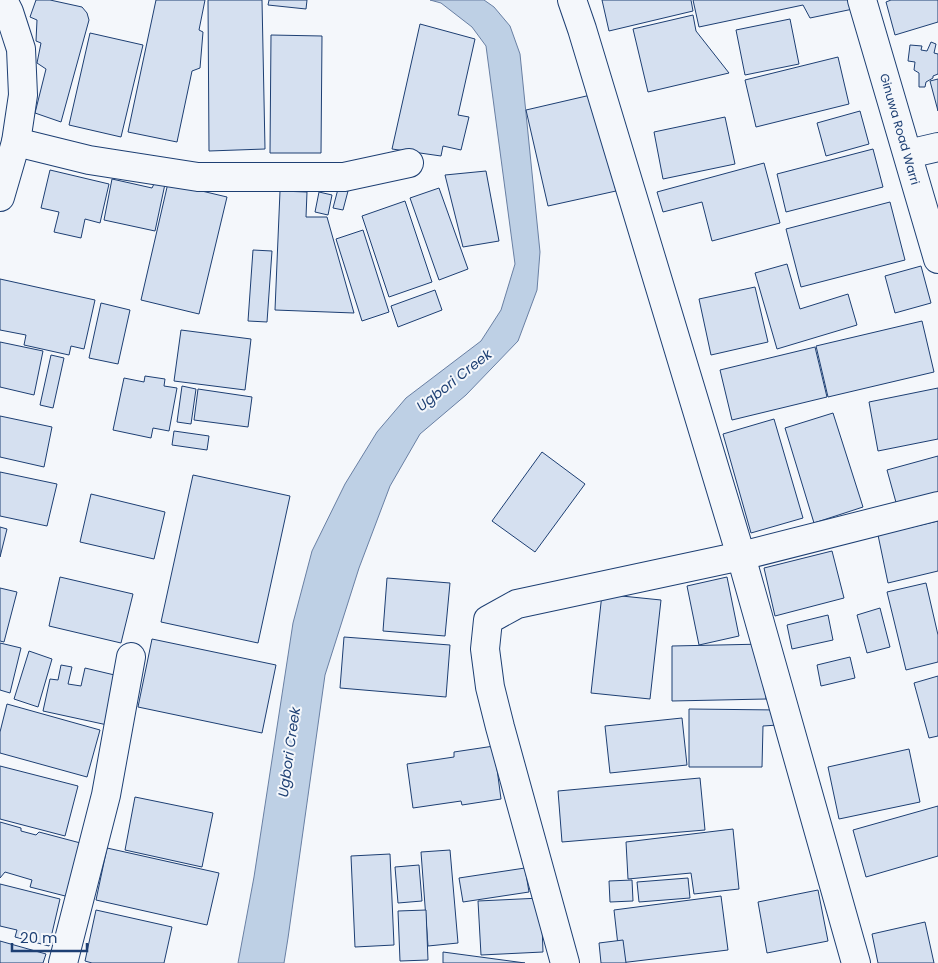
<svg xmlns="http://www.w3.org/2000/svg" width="938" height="963" font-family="Poppins,sans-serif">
	<rect width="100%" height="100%" fill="#f4f7fb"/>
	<path fill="#bed0e5" stroke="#687fa3" d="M 430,0 L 484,0 L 494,7 L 510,26 L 520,54 L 540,252 L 537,290 L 518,341 L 466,395 L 420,434 L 390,486 L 359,568 L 325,675 L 288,938 L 284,963 L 238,963 L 254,877 L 293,623 L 312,551 L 345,484 L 377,432 L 406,398 L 481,341 L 501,310 L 515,264 L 486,46 L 472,27 L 441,3 Z"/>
	<g fill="#d5e0f0" stroke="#1d3f73">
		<path d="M 36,0 L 50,0 L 82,7 L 87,13 L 89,20 L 61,122 L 35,113 L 46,69 L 37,63 L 41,43 L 36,41 L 37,20 L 30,17 Z"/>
		<path d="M 156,0 L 205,0 L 199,30 L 203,32 L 200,68 L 192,71 L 177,142 L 128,132 Z"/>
		<path d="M 208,0 L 262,0 L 265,149 L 209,151 Z"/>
		<path d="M 269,0 L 307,0 L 306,9 L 268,5 Z"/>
		<path d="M 602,0 L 691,0 L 693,11 L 609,31 Z"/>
		<path d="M 693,0 L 852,0 L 853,9 L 810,18 L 803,5 L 699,27 Z"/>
		<path d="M 891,0 L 938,0 L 938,22 L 895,35 L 886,2 Z"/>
		<path d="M 693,15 L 696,31 L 729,73 L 648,92 L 633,29 Z"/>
		<path d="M 790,19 L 799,64 L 745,75 L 736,30 Z"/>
		<path d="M 420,24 L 475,39 L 458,115 L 469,117 L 461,150 L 443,146 L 441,156 L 392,149 Z"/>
		<path d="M 90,33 L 143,45 L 121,137 L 69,125 Z"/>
		<path d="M 271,35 L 322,36 L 321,153 L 270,153 Z"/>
		<path d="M 931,42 L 936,44 L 934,53 L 938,54 L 938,74 L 933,76 L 933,78 L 926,82 L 925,87 L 919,87 L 919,73 L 914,70 L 915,62 L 908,61 L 910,45 L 922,46 L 921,50 L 927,51 Z"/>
		<path d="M 838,57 L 849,104 L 756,127 L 745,80 Z"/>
		<path d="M 938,79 L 938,111 L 930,81 Z"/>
		<path d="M 595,94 L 616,191 L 548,206 L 526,110 Z"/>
		<path d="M 860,111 L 869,144 L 826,156 L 817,123 Z"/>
		<path d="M 725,117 L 735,164 L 663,179 L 654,132 Z"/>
		<path d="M 873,149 L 883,187 L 786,212 L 777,174 Z"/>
		<path d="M 764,163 L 780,223 L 712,241 L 702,202 L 663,212 L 657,192 Z"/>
		<path d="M 50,170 L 109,184 L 100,223 L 85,219 L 81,238 L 54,232 L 59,212 L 41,208 Z"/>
		<path d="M 486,171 L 499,241 L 463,247 L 445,175 Z"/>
		<path d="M 112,179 L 152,188 L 155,182 L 165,184 L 155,231 L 104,220 Z"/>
		<path d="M 168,183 L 227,197 L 199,314 L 141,300 Z"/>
		<path d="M 439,188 L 468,269 L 439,280 L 410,198 Z"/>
		<path d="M 338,189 L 348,191 L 343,210 L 333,208 Z"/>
		<path d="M 280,191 L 307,192 L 306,217 L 327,217 L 354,313 L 275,310 Z"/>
		<path d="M 319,192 L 332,195 L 328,215 L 315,212 Z"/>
		<path d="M 405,201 L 432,282 L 389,297 L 362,216 Z"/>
		<path d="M 890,202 L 905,260 L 801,287 L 786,229 Z"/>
		<path d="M 363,230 L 389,312 L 362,321 L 336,239 Z"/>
		<path d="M 253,250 L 272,251 L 267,322 L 248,321 Z"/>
		<path d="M 787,264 L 800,309 L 848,294 L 857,325 L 777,349 L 755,273 Z"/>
		<path d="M 921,266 L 931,303 L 895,313 L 885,276 Z"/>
		<path d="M 0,279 L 95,300 L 84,349 L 71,346 L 69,355 L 24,345 L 26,335 L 0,330 Z"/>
		<path d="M 755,287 L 768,342 L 711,355 L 699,299 Z"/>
		<path d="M 435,290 L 442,310 L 398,327 L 391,306 Z"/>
		<path d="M 101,303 L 130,310 L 118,364 L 89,358 Z"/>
		<path d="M 922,321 L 934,372 L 828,397 L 816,346 Z"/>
		<path d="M 181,330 L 251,339 L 245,390 L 174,381 Z"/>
		<path d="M 0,342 L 43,351 L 34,395 L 0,387 Z"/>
		<path d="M 815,347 L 827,397 L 732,420 L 720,370 Z"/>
		<path d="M 51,355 L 64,358 L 53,408 L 40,405 Z"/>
		<path d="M 145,376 L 165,379 L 164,386 L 177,388 L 169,431 L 153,428 L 151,438 L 113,430 L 124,378 L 144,382 Z"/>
		<path d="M 182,386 L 196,389 L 191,424 L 177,422 Z"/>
		<path d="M 938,388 L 938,439 L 878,451 L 869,402 Z"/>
		<path d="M 198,389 L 252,397 L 248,427 L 194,420 Z"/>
		<path d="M 833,413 L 863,507 L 814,523 L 785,428 Z"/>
		<path d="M 0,416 L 52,427 L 44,467 L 0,457 Z"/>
		<path d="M 774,419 L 803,518 L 751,533 L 723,434 Z"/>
		<path d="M 174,431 L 209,436 L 207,450 L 172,445 Z"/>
		<path d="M 542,452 L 585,484 L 535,552 L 492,521 Z"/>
		<path d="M 938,456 L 938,494 L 897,506 L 887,470 Z"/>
		<path d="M 0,472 L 57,484 L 47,526 L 0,516 Z"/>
		<path d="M 193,475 L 290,496 L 258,643 L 161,622 Z"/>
		<path d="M 91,494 L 165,512 L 154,559 L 80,542 Z"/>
		<path d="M 938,521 L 938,571 L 888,583 L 878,535 Z"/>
		<path d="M 0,527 L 7,529 L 0,557 Z"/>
		<path d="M 832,551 L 844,598 L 775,616 L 764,568 Z"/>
		<path d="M 60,577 L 133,594 L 121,643 L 49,626 Z"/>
		<path d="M 727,577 L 739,636 L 699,645 L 687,586 Z"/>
		<path d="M 387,578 L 450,583 L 445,636 L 383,631 Z"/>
		<path d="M 926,583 L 938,635 L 938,662 L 906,670 L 887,592 Z"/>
		<path d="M 0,588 L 17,592 L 4,642 L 0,641 Z"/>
		<path d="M 602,594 L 661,600 L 650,699 L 591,693 Z"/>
		<path d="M 880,608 L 890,647 L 867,653 L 857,615 Z"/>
		<path d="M 828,615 L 833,640 L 792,649 L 787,625 Z"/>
		<path d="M 344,637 L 450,645 L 446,697 L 340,688 Z"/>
		<path d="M 152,639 L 276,665 L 262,733 L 138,707 Z"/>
		<path d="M 0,643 L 21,648 L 10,693 L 0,690 Z"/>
		<path d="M 765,644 L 766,699 L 672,701 L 672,646 Z"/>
		<path d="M 29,651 L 52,659 L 38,707 L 14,699 Z"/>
		<path d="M 850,657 L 855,678 L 821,686 L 817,665 Z"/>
		<path d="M 61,665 L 72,667 L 68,684 L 81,686 L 85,668 L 123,677 L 112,726 L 43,711 L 50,679 L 58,680 Z"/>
		<path d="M 938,676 L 938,736 L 929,738 L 914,683 Z"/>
		<path d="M 7,704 L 100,730 L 87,777 L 0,753 L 0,732 Z"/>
		<path d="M 689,709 L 778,710 L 778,725 L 763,726 L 762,767 L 689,767 Z"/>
		<path d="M 682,718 L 687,765 L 610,773 L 605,726 Z"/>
		<path d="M 494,746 L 501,799 L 462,805 L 461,801 L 413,808 L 407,764 L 454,757 L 454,752 Z"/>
		<path d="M 909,749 L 920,802 L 839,819 L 828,767 Z"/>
		<path d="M 0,766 L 78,786 L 65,836 L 0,819 Z"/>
		<path d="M 700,778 L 705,830 L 562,842 L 558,791 Z"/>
		<path d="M 135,797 L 213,813 L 202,867 L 125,850 Z"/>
		<path d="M 938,806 L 938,856 L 866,877 L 853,830 Z"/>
		<path d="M 0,822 L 21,828 L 21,831 L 36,835 L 39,832 L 88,845 L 73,898 L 30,887 L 32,880 L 5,872 L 0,878 Z"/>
		<path d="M 733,829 L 739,889 L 694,894 L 691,873 L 628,879 L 626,842 Z"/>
		<path d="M 107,848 L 219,873 L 207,925 L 96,900 Z"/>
		<path d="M 450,850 L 458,943 L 428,946 L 421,852 Z"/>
		<path d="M 390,854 L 394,945 L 355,947 L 351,856 Z"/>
		<path d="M 419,865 L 422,901 L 398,903 L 395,867 Z"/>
		<path d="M 525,868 L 529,892 L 463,902 L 459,878 Z"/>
		<path d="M 688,878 L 690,898 L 639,902 L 637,882 Z"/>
		<path d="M 632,880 L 633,901 L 610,902 L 609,881 Z"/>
		<path d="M 0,884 L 60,899 L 49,946 L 15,937 L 17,930 L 0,926 Z"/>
		<path d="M 818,890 L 828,941 L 767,953 L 758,902 Z"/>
		<path d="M 721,896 L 728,950 L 620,963 L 614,910 Z"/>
		<path d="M 541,898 L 543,952 L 481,955 L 478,901 Z"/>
		<path d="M 96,910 L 172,927 L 164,963 L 92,963 L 85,961 Z"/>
		<path d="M 426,910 L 428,960 L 400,961 L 398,911 Z"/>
		<path d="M 925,922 L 934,963 L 878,963 L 872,934 Z"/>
		<path d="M 623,940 L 626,963 L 601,963 L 599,943 Z"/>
		<path d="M 0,941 L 46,954 L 43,963 L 0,963 Z"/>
		<path d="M 443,952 L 525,963 L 443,963 Z"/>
	</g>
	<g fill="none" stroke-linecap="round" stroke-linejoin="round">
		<defs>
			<g id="minor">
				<path d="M 572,0 L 582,29 L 741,556 L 856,963"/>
				<path d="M 862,0 L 938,259"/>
				<path d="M 16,142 L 89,160 L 198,177 L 344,177 L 409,163"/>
				<path d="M 908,154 L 938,147"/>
				<path d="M 0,197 L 16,142 L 23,95 L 21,49 L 9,12 L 3,0"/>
				<path d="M 63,963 L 106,795 L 131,657"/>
				<path d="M 565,963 L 500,727 L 490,687 L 485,649 L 488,620 L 517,604 L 741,556 L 938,506"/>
			</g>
		</defs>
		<use href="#minor" stroke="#1d3f73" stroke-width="30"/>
		<use href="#minor" stroke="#f4f7fb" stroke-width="28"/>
	</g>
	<g text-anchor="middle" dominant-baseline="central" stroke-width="4" stroke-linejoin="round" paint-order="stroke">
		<g font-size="12" fill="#1d3f73" stroke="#f4f7fb">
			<text transform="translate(900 129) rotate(74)">Ginuwa Road Warri</text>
		</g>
		<g font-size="14" font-style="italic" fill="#1d3f73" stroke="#f4f7fb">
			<text transform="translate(454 380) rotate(-38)">Ugbori Creek</text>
			<text transform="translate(289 752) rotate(-82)">Ugbori Creek</text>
		</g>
	</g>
	<path d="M12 943v8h75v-8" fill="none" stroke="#1d3f73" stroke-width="2.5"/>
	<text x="20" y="943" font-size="15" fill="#1d3f73" stroke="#f4f7fb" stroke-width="4" paint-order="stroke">20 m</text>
</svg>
